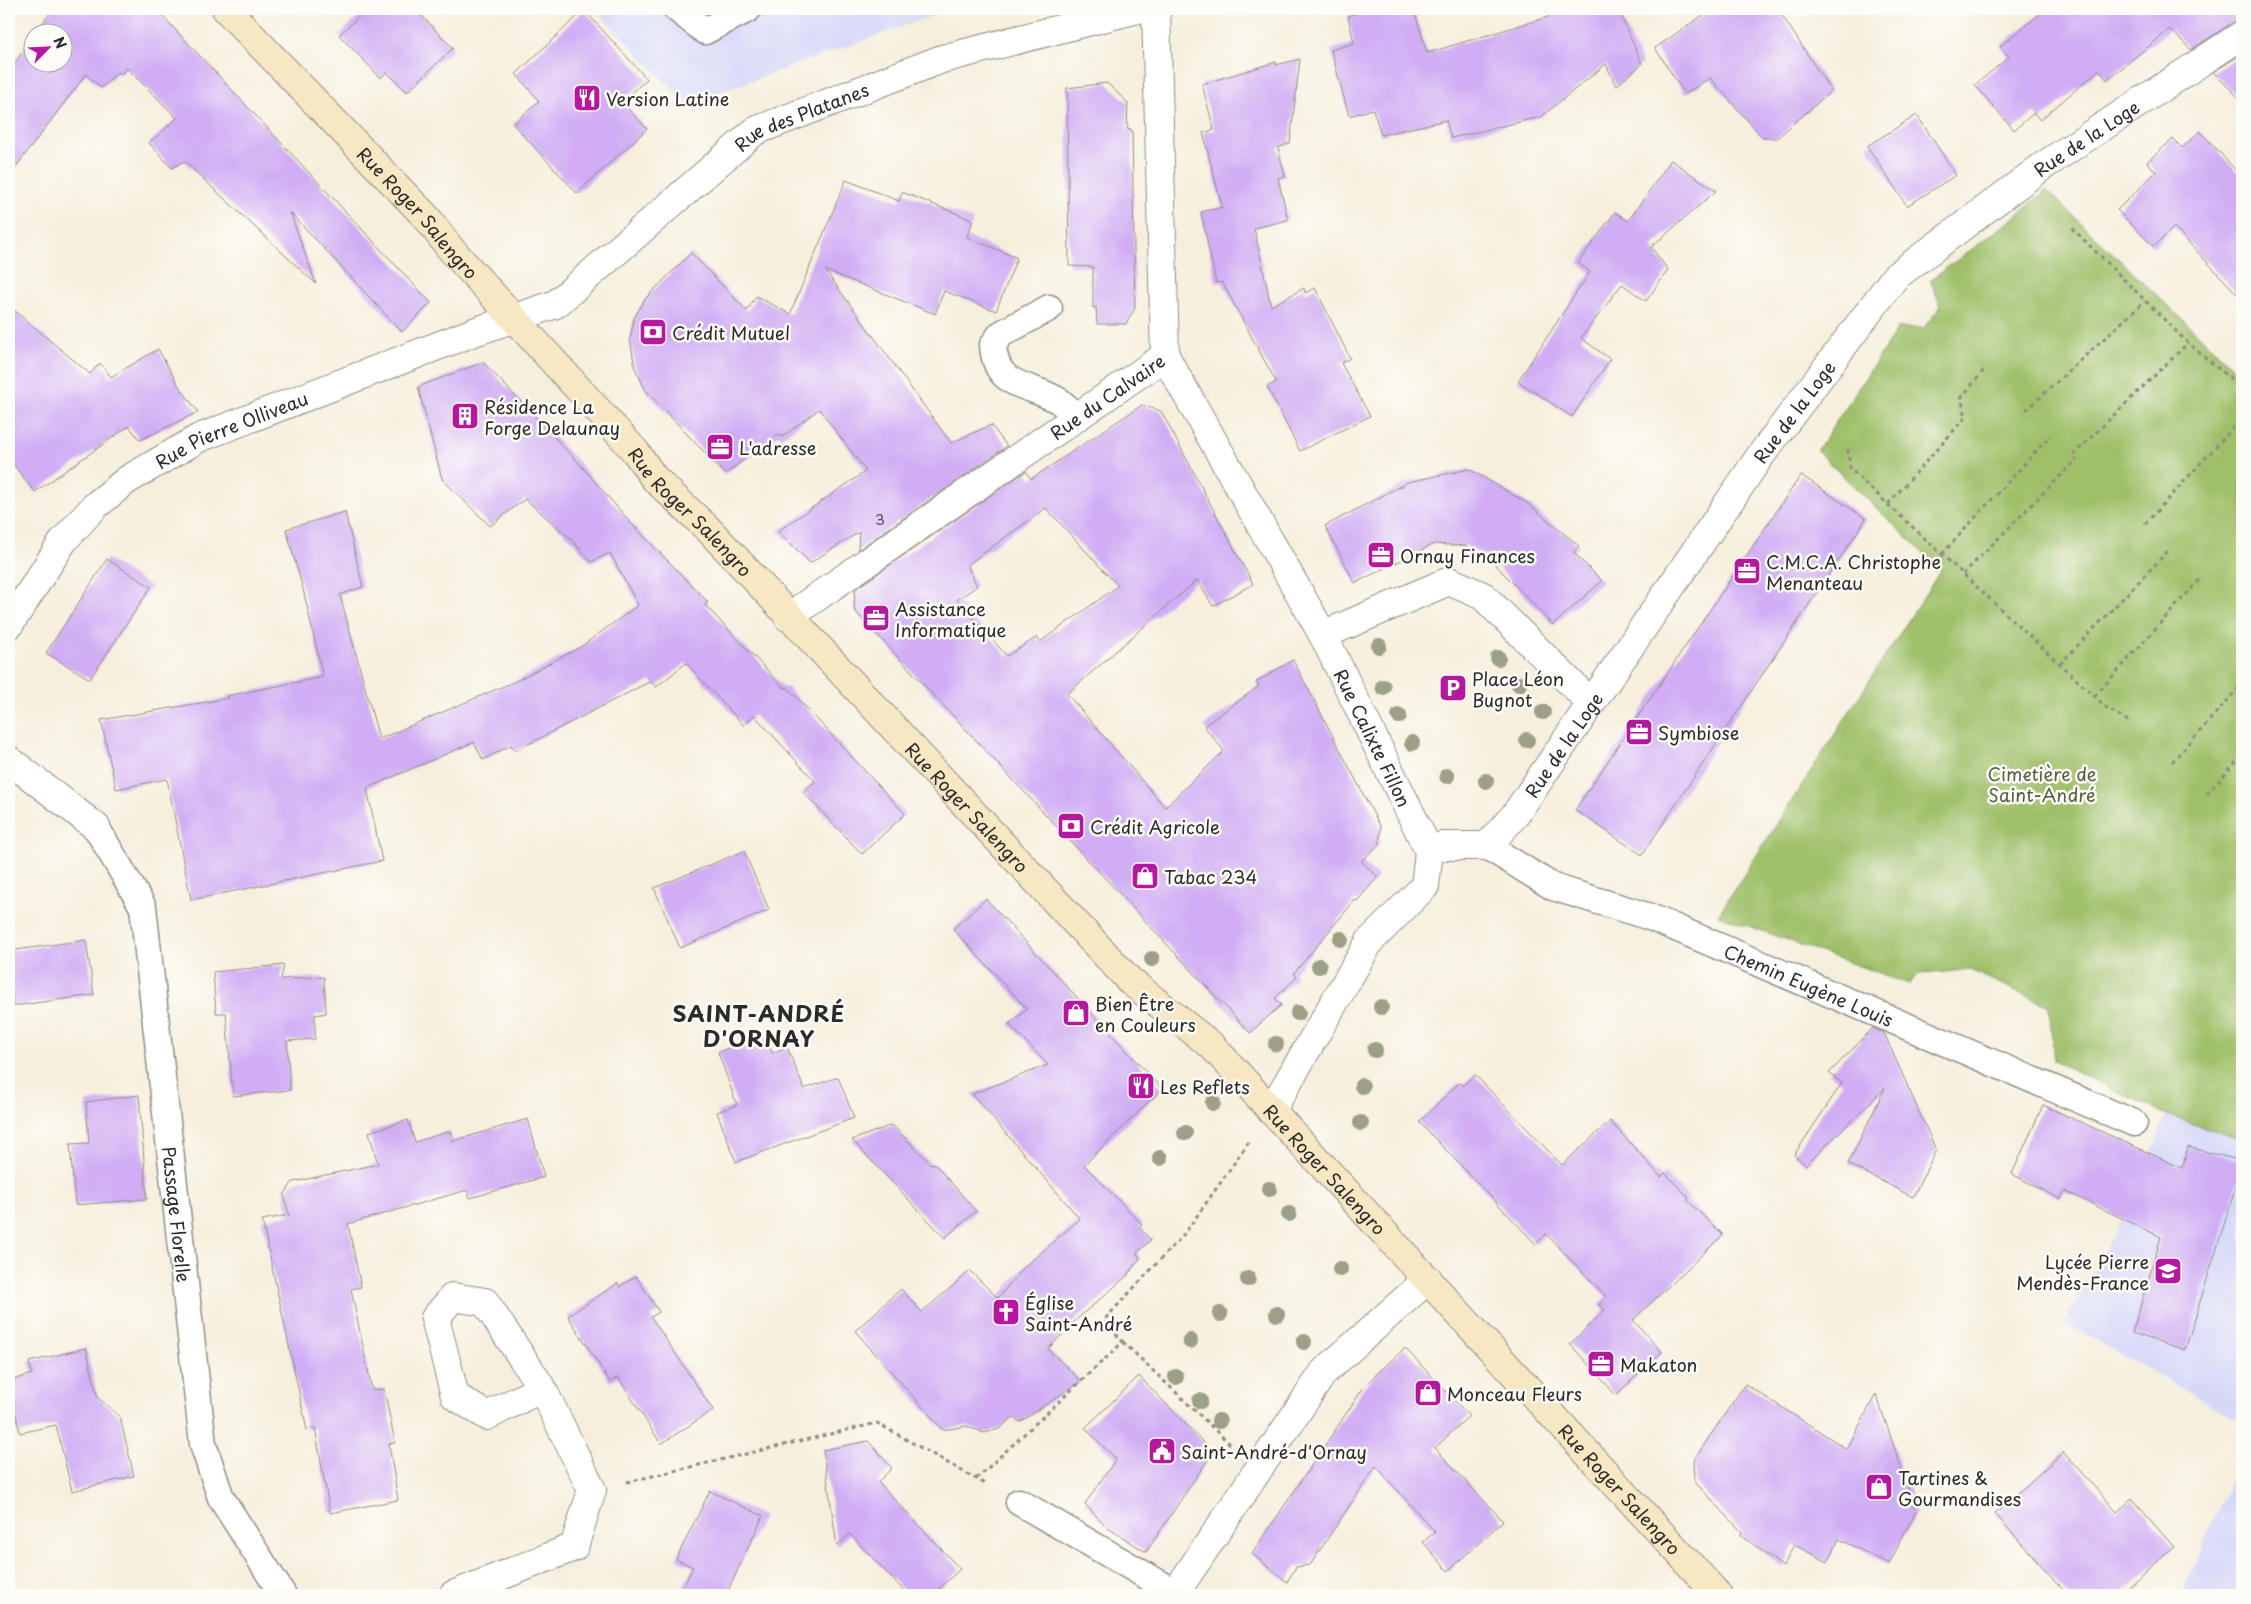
<svg xmlns="http://www.w3.org/2000/svg" width="2251" height="1604" font-family="'Playpen Sans',sans-serif">
	<rect width="100%" height="100%" fill="#fdfcf7"/>
	<filter id="ink" filterUnits="userSpaceOnUse"><feTurbulence type="fractalNoise" baseFrequency=".02" numOctaves="2"/><feDisplacementMap in="SourceGraphic" scale="10" xChannelSelector="R" yChannelSelector="G"/><feConvolveMatrix kernelMatrix="1 2 1 2 8 2 1 2 1" color-interpolation-filters="sRGB"/></filter>
	<filter id="wash" filterUnits="userSpaceOnUse"><feTurbulence type="fractalNoise" baseFrequency=".0096" numOctaves="4" result="noise"/><feDisplacementMap in="SourceGraphic" scale="20" xChannelSelector="R" yChannelSelector="G"/><feGaussianBlur stdDeviation="1.12" result="paint"/><feColorMatrix in="noise" values="0 0 0 0 0 0 0 0 0 0 0 0 0 0 0 0 0 1.4 0 .05"/><feComposite in="paint" operator="in"/></filter>
	<g filter="url(#wash)">
		<rect width="100%" height="100%" fill="#f6efdd"/>
		<g fill="#d6d8f8">
			<path d="M 595,9 L 951,9 L 687,104 Z"/>
			<path d="M 2167,1115 L 2242,1140 L 2242,1422 L 2064,1323 L 2123,1218 Z"/>
			<path d="M 2242,1452 L 2242,1595 L 2182,1595 Z"/>
		</g>
		<path fill="#9fc069" stroke="#65764a" d="M 2046,190 L 2242,376 L 2242,1140 L 2167,1115 L 2054,1061 L 2049,1006 L 1970,970 L 1919,974 L 1909,984 L 1718,915 L 1941,570 L 1817,451 L 1898,328 L 1924,328 L 1941,306 L 1930,280 L 2013,219 Z"/>
		<g id="blocks">
			<g fill="#d0adf4" fill-rule="evenodd">
				<path d="M 53,9 L 156,9 L 431,303 L 402,332 L 290,212 L 316,284 L 184,161 L 172,168 L 149,143 L 177,118 L 127,68 L 121,74 L 118,72 L 101,88 L 86,74 L 9,176 L 9,71 L 32,38 L 32,62 L 62,62 L 62,32 L 36,32 Z"/>
				<path d="M 367,9 L 415,9 L 453,48 L 407,92 L 387,72 L 381,78 L 339,35 Z"/>
				<path d="M 1365,9 L 1414,9 L 1427,53 L 1575,9 L 1618,9 L 1642,64 L 1616,86 L 1606,64 L 1541,117 L 1451,138 L 1446,120 L 1381,135 L 1373,109 L 1349,116 L 1331,50 L 1354,43 L 1348,16 Z"/>
				<path d="M 1712,9 L 1778,9 L 1831,91 L 1777,138 L 1763,138 L 1710,78 L 1685,94 L 1655,48 Z"/>
				<path d="M 2046,9 L 2242,9 L 2242,20 L 2233,22 L 2191,50 L 2170,29 L 2107,80 L 2099,70 L 2040,120 L 2034,113 L 2014,130 L 1975,85 L 2009,57 L 2000,46 Z"/>
				<path d="M 584,10 L 647,79 L 622,102 L 647,129 L 577,193 L 513,124 L 539,101 L 516,74 Z"/>
				<path d="M 2242,54 L 2242,101 L 2213,72 Z"/>
				<path d="M 1300,59 L 1290,143 L 1278,148 L 1285,176 L 1278,178 L 1288,220 L 1254,228 L 1271,306 L 1304,288 L 1305,293 L 1315,288 L 1350,358 L 1341,363 L 1370,416 L 1300,451 L 1267,387 L 1276,382 L 1222,282 L 1216,283 L 1201,212 L 1222,207 L 1203,133 L 1214,130 L 1202,84 L 1276,62 L 1276,65 Z"/>
				<path d="M 1107,83 L 1128,103 L 1127,129 L 1132,130 L 1135,308 L 1126,324 L 1097,324 L 1096,307 L 1093,308 L 1093,267 L 1069,266 L 1067,88 Z"/>
				<path d="M 1917,115 L 1956,175 L 1907,206 L 1867,146 Z"/>
				<path d="M 2200,131 L 2242,177 L 2242,299 L 2174,227 L 2154,247 L 2117,210 L 2156,172 L 2147,162 L 2173,139 L 2182,148 Z"/>
				<path d="M 1671,160 L 1716,191 L 1651,247 L 1668,270 L 1646,301 L 1622,284 L 1581,338 L 1610,359 L 1572,417 L 1518,381 L 1590,272 L 1578,263 L 1615,212 L 1628,221 Z"/>
				<path d="M 846,180 L 899,201 L 902,192 L 973,220 L 967,237 L 1017,258 L 996,311 L 944,291 L 935,314 L 825,270 L 951,443 L 991,425 L 1007,446 L 858,550 L 859,532 L 810,563 L 778,531 L 866,471 L 819,409 L 782,437 L 778,435 L 725,474 L 646,391 L 635,368 L 630,339 L 634,318 L 645,299 L 691,253 L 747,311 L 756,296 L 790,314 Z"/>
				<path d="M 9,306 L 90,374 L 100,363 L 111,377 L 158,349 L 179,386 L 198,412 L 140,440 L 129,426 L 35,492 L 9,459 Z"/>
				<path d="M 483,362 L 577,461 L 630,522 L 708,602 L 705,605 L 784,688 L 787,687 L 905,814 L 862,854 L 803,792 L 815,781 L 754,715 L 744,726 L 686,663 L 656,687 L 651,681 L 515,751 L 511,745 L 483,760 L 474,742 L 367,788 L 382,861 L 191,900 L 167,779 L 116,789 L 101,720 L 229,698 L 226,696 L 323,677 L 303,589 L 286,529 L 345,512 L 363,587 L 340,595 L 379,739 L 516,681 L 582,646 L 638,605 L 610,553 L 591,562 L 570,538 L 525,499 L 490,526 L 442,479 L 418,387 Z"/>
				<path d="M 1142,405 L 1161,411 L 1253,584 L 1213,606 L 1197,580 L 1067,694 L 1165,807 L 1224,751 L 1204,726 L 1259,686 L 1256,682 L 1293,660 L 1381,828 L 1379,845 L 1361,861 L 1378,877 L 1357,901 L 1355,900 L 1294,973 L 1297,977 L 1275,998 L 1281,1005 L 1250,1033 L 854,610 L 855,589 L 1026,471 L 1031,479 ZM 1046,508 L 1118,586 L 1040,642 L 1037,637 L 1007,656 L 957,600 L 977,586 L 967,565 Z"/>
				<path d="M 1469,469 L 1527,503 L 1579,546 L 1573,552 L 1602,581 L 1553,625 L 1490,559 L 1466,546 L 1434,544 L 1355,583 L 1325,526 L 1408,482 Z"/>
				<path d="M 1801,475 L 1866,519 L 1642,855 L 1575,810 Z"/>
				<path d="M 107,559 L 151,587 L 90,679 L 46,653 Z"/>
				<path d="M 744,851 L 769,910 L 680,948 L 654,888 Z"/>
				<path d="M 986,899 L 1162,1089 L 1084,1165 L 1142,1224 L 1139,1227 L 1151,1240 L 1137,1253 L 1140,1258 L 1127,1276 L 1079,1317 L 1048,1349 L 1081,1381 L 1020,1422 L 1013,1417 L 999,1429 L 984,1433 L 967,1426 L 943,1430 L 855,1331 L 901,1289 L 922,1312 L 970,1271 L 998,1298 L 1024,1267 L 1080,1219 L 972,1094 L 1048,1065 L 1009,1024 L 1027,1009 L 953,929 Z"/>
				<path d="M 86,940 L 94,995 L 13,1006 L 9,951 Z"/>
				<path d="M 284,965 L 281,979 L 324,977 L 326,1013 L 315,1015 L 315,1039 L 287,1041 L 290,1090 L 233,1096 L 226,1013 L 216,1013 L 213,972 Z"/>
				<path d="M 1873,1028 L 1884,1033 L 1936,1150 L 1913,1197 L 1848,1164 L 1885,1088 L 1806,1165 L 1794,1155 L 1842,1083 L 1829,1073 Z"/>
				<path d="M 765,1035 L 772,1053 L 787,1047 L 804,1089 L 838,1077 L 854,1118 L 736,1162 L 717,1112 L 737,1105 L 718,1052 Z"/>
				<path d="M 1475,1075 L 1562,1165 L 1610,1121 L 1661,1177 L 1665,1173 L 1689,1198 L 1687,1200 L 1723,1235 L 1633,1320 L 1662,1352 L 1616,1395 L 1570,1344 L 1605,1310 L 1599,1305 L 1606,1297 L 1546,1234 L 1536,1244 L 1419,1122 L 1459,1083 L 1463,1085 Z"/>
				<path d="M 139,1095 L 147,1199 L 75,1205 L 70,1144 L 89,1143 L 86,1102 Z"/>
				<path d="M 2043,1105 L 2182,1168 L 2188,1147 L 2242,1161 L 2242,1167 L 2185,1350 L 2132,1333 L 2161,1237 L 2065,1191 L 2060,1199 L 2012,1174 Z"/>
				<path d="M 528,1119 L 544,1177 L 470,1198 L 467,1190 L 348,1224 L 361,1287 L 351,1289 L 372,1390 L 384,1389 L 395,1443 L 389,1444 L 398,1500 L 330,1513 L 315,1428 L 307,1430 L 262,1220 L 289,1215 L 284,1195 L 293,1182 L 378,1164 L 369,1132 L 408,1120 L 415,1142 L 450,1131 L 453,1141 Z"/>
				<path d="M 892,1125 L 931,1164 L 934,1163 L 976,1211 L 945,1238 L 852,1140 Z"/>
				<path d="M 636,1276 L 659,1312 L 651,1317 L 713,1410 L 661,1444 L 618,1377 L 610,1382 L 568,1316 L 618,1283 L 619,1287 Z"/>
				<path d="M 86,1348 L 98,1398 L 120,1417 L 134,1476 L 72,1491 L 56,1425 L 20,1433 L 9,1381 L 32,1374 L 29,1362 Z"/>
				<path d="M 1405,1348 L 1469,1416 L 1435,1448 L 1503,1521 L 1448,1571 L 1423,1542 L 1435,1532 L 1376,1466 L 1310,1565 L 1296,1567 L 1287,1582 L 1252,1554 L 1366,1384 Z"/>
				<path d="M 1139,1376 L 1213,1452 L 1146,1552 L 1108,1528 L 1085,1504 L 1116,1459 L 1085,1428 Z"/>
				<path d="M 1745,1384 L 1847,1449 L 1876,1394 L 1916,1511 L 1889,1564 L 1839,1539 L 1828,1562 L 1794,1545 L 1783,1567 L 1741,1535 L 1742,1532 L 1695,1482 L 1694,1460 Z"/>
				<path d="M 868,1441 L 892,1468 L 878,1482 L 960,1569 L 932,1595 L 908,1595 L 850,1534 L 837,1546 L 823,1450 Z"/>
				<path d="M 2063,1452 L 2117,1512 L 2132,1499 L 2174,1547 L 2120,1595 L 2068,1595 L 1995,1514 Z"/>
				<path d="M 710,1491 L 763,1516 L 726,1595 L 679,1595 L 693,1567 L 676,1559 Z"/>
			</g>
		</g>
	</g>
	<g filter="url(#ink)">
		<use href="#blocks" fill-opacity="0" stroke="#908d84" stroke-width="1"/>
		<g fill="none" stroke-linecap="round" stroke-linejoin="round">
			<defs>
				<g id="lane">
					<path d="M 677,9 L 705,31 L 748,9"/>
					<path d="M 1049,308 L 1001,334 L 993,345 C 996,390 1028,382 1059,401 C 1065,405 1071,412 1077,417"/>
					<path id="s1" d="M 96,827 L 143,907 L 203,1444 L 221,1498 L 283,1595"/>
					<path id="s2" d="M 1487,846 L 1553,887 L 1650,917 L 2134,1123"/>
					<path d="M 1019,1502 L 1176,1593"/>
				</g>
				<g id="street">
					<path id="s3" d="M 1156,9 L 1165,356 L 1323,635 L 1429,851 L 1425,886 L 1370,941 L 1271,1111"/>
					<path id="s4" d="M 788,617 L 1165,356"/>
					<path id="s5" d="M 9,625 L 64,540 L 95,506 L 127,480 L 199,438 L 474,332 L 556,304 L 755,131 L 942,59 L 1138,9"/>
					<path d="M 1323,635 L 1449,581 L 1483,596 L 1591,703"/>
					<path d="M 9,760 L 96,827"/>
					<path id="s6" d="M 1429,851 L 1442,846 L 1487,846 L 1515,815 L 1761,455 L 1895,277 L 2043,166 L 2242,35"/>
					<path d="M 453,1595 L 574,1547 L 592,1490 L 542,1388 L 485,1302 L 453,1297 L 435,1318 L 455,1396 L 487,1416 L 542,1388"/>
					<path d="M 1174,1595 L 1324,1372 L 1428,1279"/>
				</g>
				<g id="secondary">
					<path id="s7" d="M 226,9 L 428,219 L 449,247 L 635,451 L 654,478 L 709,530 L 1130,981 L 1212,1046 L 1718,1595"/>
				</g>
			</defs>
			<use href="#lane" stroke="#908d84" stroke-width="29"/>
			<use href="#street" stroke="#908d84" stroke-width="30"/>
			<use href="#secondary" stroke="#908d84" stroke-width="30"/>
			<g stroke="#908d84" stroke-width="3" stroke-dasharray="4 4" stroke-linecap="butt">
				<path d="M 2072,228 L 2188,343 L 2242,388"/>
				<path d="M 2026,410 L 2145,301"/>
				<path d="M 1848,449 L 1850,469 L 2107,708 L 2131,723"/>
				<path d="M 2073,455 L 2188,343"/>
				<path d="M 1888,504 L 1966,417 L 1961,398 L 1984,370"/>
				<path d="M 2145,524 L 2242,418"/>
				<path d="M 1942,554 L 2051,435"/>
				<path d="M 1963,574 L 2077,459"/>
				<path d="M 2060,664 L 2170,549"/>
				<path d="M 2095,696 L 2201,578"/>
				<path d="M 2172,762 L 2242,684"/>
				<path d="M 2207,794 L 2242,755"/>
				<path d="M 2241,826 L 2242,825"/>
				<path d="M 1123,1342 L 1230,1444"/>
				<path d="M 976,1479 L 1123,1342 L 1104,1320 L 1185,1233 L 1249,1142"/>
				<path d="M 627,1482 L 877,1423 L 987,1485"/>
			</g>
			<use href="#lane" stroke="#fff" stroke-width="26"/>
			<use href="#street" stroke="#fff" stroke-width="28"/>
			<use href="#secondary" stroke="#f7e8c3" stroke-width="28"/>
		</g>
		<g fill="#9da087">
			<circle cx="1379" cy="646" r="8"/>
			<circle cx="1498" cy="658" r="8"/>
			<circle cx="1519" cy="684" r="8"/>
			<circle cx="1383" cy="687" r="8"/>
			<circle cx="1543" cy="712" r="8"/>
			<circle cx="1399" cy="716" r="8"/>
			<circle cx="1527" cy="740" r="8"/>
			<circle cx="1412" cy="743" r="8"/>
			<circle cx="1447" cy="776" r="8"/>
			<circle cx="1486" cy="781" r="8"/>
			<circle cx="1341" cy="939" r="8"/>
			<circle cx="1152" cy="959" r="8"/>
			<circle cx="1319" cy="966" r="8"/>
			<circle cx="1381" cy="1007" r="8"/>
			<circle cx="1298" cy="1013" r="8"/>
			<circle cx="1276" cy="1044" r="8"/>
			<circle cx="1375" cy="1050" r="8"/>
			<circle cx="1362" cy="1086" r="8"/>
			<circle cx="1213" cy="1103" r="8"/>
			<circle cx="1361" cy="1123" r="8"/>
			<circle cx="1185" cy="1133" r="8"/>
			<circle cx="1160" cy="1158" r="8"/>
			<circle cx="1269" cy="1189" r="8"/>
			<circle cx="1289" cy="1214" r="8"/>
			<circle cx="1340" cy="1269" r="8"/>
			<circle cx="1248" cy="1279" r="8"/>
			<circle cx="1220" cy="1314" r="8"/>
			<circle cx="1277" cy="1314" r="8"/>
			<circle cx="1190" cy="1341" r="8"/>
			<circle cx="1304" cy="1342" r="8"/>
			<circle cx="1176" cy="1377" r="8"/>
			<circle cx="1200" cy="1401" r="8"/>
			<circle cx="1219" cy="1421" r="8"/>
		</g>
	</g>
	<defs>
		<symbol id="restaurant-square" viewBox="-11 -11 22 22"><rect x="-9" y="-9" width="18" height="18" rx="4" fill="#b5179e" stroke="#fdfcf7"/><path d="M-5-6h1v4h1v-4h1v4h1v-4h1v5L-1.5 .5V6h-2V.5L-5-1ZM5-6V6H3V1.5H1.5Q1.5-4 5-6Z" fill="#fff"/></symbol>
		<symbol id="bank-square" viewBox="-11 -11 22 22"><rect x="-9" y="-9" width="18" height="18" rx="4" fill="#b5179e" stroke="#fdfcf7"/><path d="M-6-4H6V4H-6ZM0-2.3a2.3 2.3 0 1 0 0 4.6a2.3 2.3 0 1 0 0-4.6Z" fill="#fff"/></symbol>
		<symbol id="building-square" viewBox="-11 -11 22 22"><rect x="-9" y="-9" width="18" height="18" rx="4" fill="#b5179e" stroke="#fdfcf7"/><path d="M-4-6H4V6H1V3H-1V6H-4ZM-2.5-4.3h1.7v1.8h-1.7ZM.8-4.3h1.7v1.8H.8ZM-2.5-1h1.7V.8h-1.7ZM.8-1h1.7V.8H.8Z" fill="#fff"/></symbol>
		<symbol id="office-square" viewBox="-11 -11 22 22"><rect x="-9" y="-9" width="18" height="18" rx="4" fill="#b5179e" stroke="#fdfcf7"/><path d="M-6-3h4V-5.5h4V-3h4V5H-6ZM-1-4.5V-3h2v-1.5ZM-6 0V1H6V0Z" fill="#fff"/></symbol>
		<symbol id="parking-square" viewBox="-11 -11 22 22"><rect x="-9" y="-9" width="18" height="18" rx="4" fill="#b5179e" stroke="#fdfcf7"/><path d="M-3.5-5.5H1a3.5 3.5 0 0 1 0 7H-1V5.5H-3.5ZM-1-3.4V-.6H.8a1.4 1.4 0 0 0 0-2.8Z" fill="#fff"/></symbol>
		<symbol id="shop-square" viewBox="-11 -11 22 22"><rect x="-9" y="-9" width="18" height="18" rx="4" fill="#b5179e" stroke="#fdfcf7"/><path d="M-5-2.5h2.3a2.7 3.5 0 0 1 5.4 0H5L5.5 6h-11ZM-1.5-2.5h3a1.5 2.3 0 0 0-3 0Z" fill="#fff"/></symbol>
		<symbol id="school-square" viewBox="-11 -11 22 22"><rect x="-9" y="-9" width="18" height="18" rx="4" fill="#b5179e" stroke="#fdfcf7"/><path d="M0-5L7-2L0 1L-7-2ZM-4 1L0 2.5L4 1V4Q0 6-4 4Z" fill="#fff"/></symbol>
		<symbol id="church-square" viewBox="-11 -11 22 22"><rect x="-9" y="-9" width="18" height="18" rx="4" fill="#b5179e" stroke="#fdfcf7"/><path d="M-1.2-6h2.4v3.5h3.3v2.4h-3.3V6h-2.4V-.1h-3.3v-2.4h3.3Z" fill="#fff"/></symbol>
		<symbol id="civic-square" viewBox="-11 -11 22 22"><rect x="-9" y="-9" width="18" height="18" rx="4" fill="#b5179e" stroke="#fdfcf7"/><path d="M-.6-6.5H3V-4.5H.6V-3L4-1V1h2V6H-6V1h2V-1L-.6-3ZM-1.2 2.5V6h2.4V2.5Z" fill="#fff"/></symbol>
	</defs>
	<g fill-rule="evenodd">
		<use href="#restaurant-square" x="571" y="82" width="32" height="32"/>
		<use href="#bank-square" x="637" y="316" width="32" height="32"/>
		<use href="#building-square" x="449" y="400" width="32" height="32"/>
		<use href="#office-square" x="704" y="431" width="32" height="32"/>
		<use href="#office-square" x="1365" y="539" width="32" height="32"/>
		<use href="#office-square" x="1731" y="555" width="32" height="32"/>
		<use href="#office-square" x="860" y="602" width="32" height="32"/>
		<use href="#parking-square" x="1437" y="672" width="32" height="32"/>
		<use href="#office-square" x="1623" y="716" width="32" height="32"/>
		<use href="#bank-square" x="1055" y="810" width="32" height="32"/>
		<use href="#shop-square" x="1129" y="860" width="32" height="32"/>
		<use href="#shop-square" x="1060" y="997" width="32" height="32"/>
		<use href="#restaurant-square" x="1125" y="1070" width="32" height="32"/>
		<use href="#school-square" x="2152" y="1255" width="32" height="32"/>
		<use href="#church-square" x="990" y="1296" width="32" height="32"/>
		<use href="#office-square" x="1585" y="1348" width="32" height="32"/>
		<use href="#shop-square" x="1412" y="1377" width="32" height="32"/>
		<use href="#civic-square" x="1146" y="1435" width="32" height="32"/>
		<use href="#shop-square" x="1863" y="1471" width="32" height="32"/>
	</g>
	<g text-anchor="middle" dominant-baseline="central" stroke-width="5" stroke-linejoin="round" paint-order="stroke">
		<g font-size="15" fill="#544c5d">
			<text x="880" y="518">3</text>
		</g>
		<g font-size="18" fill="#2b2b2b" stroke="#fdfcf7" text-anchor="start">
			<text x="606" y="98">Version Latine</text>
			<text x="672" y="332">Crédit Mutuel</text>
			<text x="484" y="406">Résidence La<tspan x="484" dy="21">Forge Delaunay</tspan></text>
			<text x="739" y="447">L'adresse</text>
			<text x="1400" y="555">Ornay Finances</text>
			<text x="1766" y="561">C.M.C.A. Christophe<tspan x="1766" dy="21">Menanteau</tspan></text>
			<text x="895" y="608">Assistance<tspan x="895" dy="21">Informatique</tspan></text>
			<text x="1472" y="678">Place Léon<tspan x="1472" dy="21">Bugnot</tspan></text>
			<text x="1658" y="732">Symbiose</text>
			<text x="1090" y="826">Crédit Agricole</text>
			<text x="1164" y="876">Tabac 234</text>
			<text x="1095" y="1003">Bien Être<tspan x="1095" dy="21">en Couleurs</tspan></text>
			<text x="1160" y="1086">Les Reflets</text>
			<text x="2149" y="1261" text-anchor="end">Lycée Pierre<tspan x="2149" dy="21">Mendès-France</tspan></text>
			<text x="1025" y="1302">Église<tspan x="1025" dy="21">Saint-André</tspan></text>
			<text x="1620" y="1364">Makaton</text>
			<text x="1447" y="1393">Monceau Fleurs</text>
			<text x="1181" y="1451">Saint-André-d'Ornay</text>
			<text x="1898" y="1477">Tartines &amp;<tspan x="1898" dy="21">Gourmandises</tspan></text>
		</g>
		<g font-size="18" fill="#2b2b2b" stroke="#fdfcf7">
			<text stroke="none"><textPath href="#s5" startOffset="965">Rue des Platanes</textPath></text>
			<text stroke="none"><textPath href="#s6" startOffset="996">Rue de la Loge</textPath></text>
			<text stroke="none"><textPath href="#s7" startOffset="280">Rue Roger Salengro</textPath></text>
			<text stroke="none"><textPath href="#s4" startOffset="388">Rue du Calvaire</textPath></text>
			<text stroke="none"><textPath href="#s6" startOffset="591">Rue de la Loge</textPath></text>
			<text stroke="none"><textPath href="#s5" startOffset="305">Rue Pierre Olliveau</textPath></text>
			<text stroke="none"><textPath href="#s7" startOffset="685">Rue Roger Salengro</textPath></text>
			<text stroke="none"><textPath href="#s3" startOffset="782">Rue Calixte Fillon</textPath></text>
			<text stroke="none"><textPath href="#s6" startOffset="186">Rue de la Loge</textPath></text>
			<text stroke="none"><textPath href="#s7" startOffset="1090">Rue Roger Salengro</textPath></text>
			<text stroke="none"><textPath href="#s2" startOffset="352">Chemin Eugène Louis</textPath></text>
			<text stroke="none"><textPath href="#s7" startOffset="1600">Rue Roger Salengro</textPath></text>
			<text stroke="none"><textPath href="#s1" startOffset="402">Passage Florelle</textPath></text>
			<text stroke="none"><textPath href="#s7" startOffset="2035">Rue Roger Salengro</textPath></text>
		</g>
		<g font-size="18" fill="#545f41" stroke="#fdfcf7">
			<text x="2042" y="773">Cimetière de<tspan x="2042" dy="21">Saint-André</tspan></text>
		</g>
		<g font-size="22" font-weight="bold" letter-spacing="1" fill="#2b2b2b" stroke="#fdfcf7">
			<text x="759" y="1012">SAINT-ANDRÉ<tspan x="759" dy="25">D'ORNAY</tspan></text>
		</g>
	</g>
	<rect width="2251" height="1604" fill="none" stroke="#fdfcf7" stroke-width="30"/>
	<g transform="translate(48 48) rotate(66)"><circle r="24" fill="#fdfcf7" stroke="#a9a8a5"/>
	<path d="M0-4L9 19L0 12L-9 19Z" fill="#b5179e"/>
	<text y="-8" font-size="14" font-weight="bold" text-anchor="middle" fill="#2b2b2b">N</text>
	</g>
</svg>
